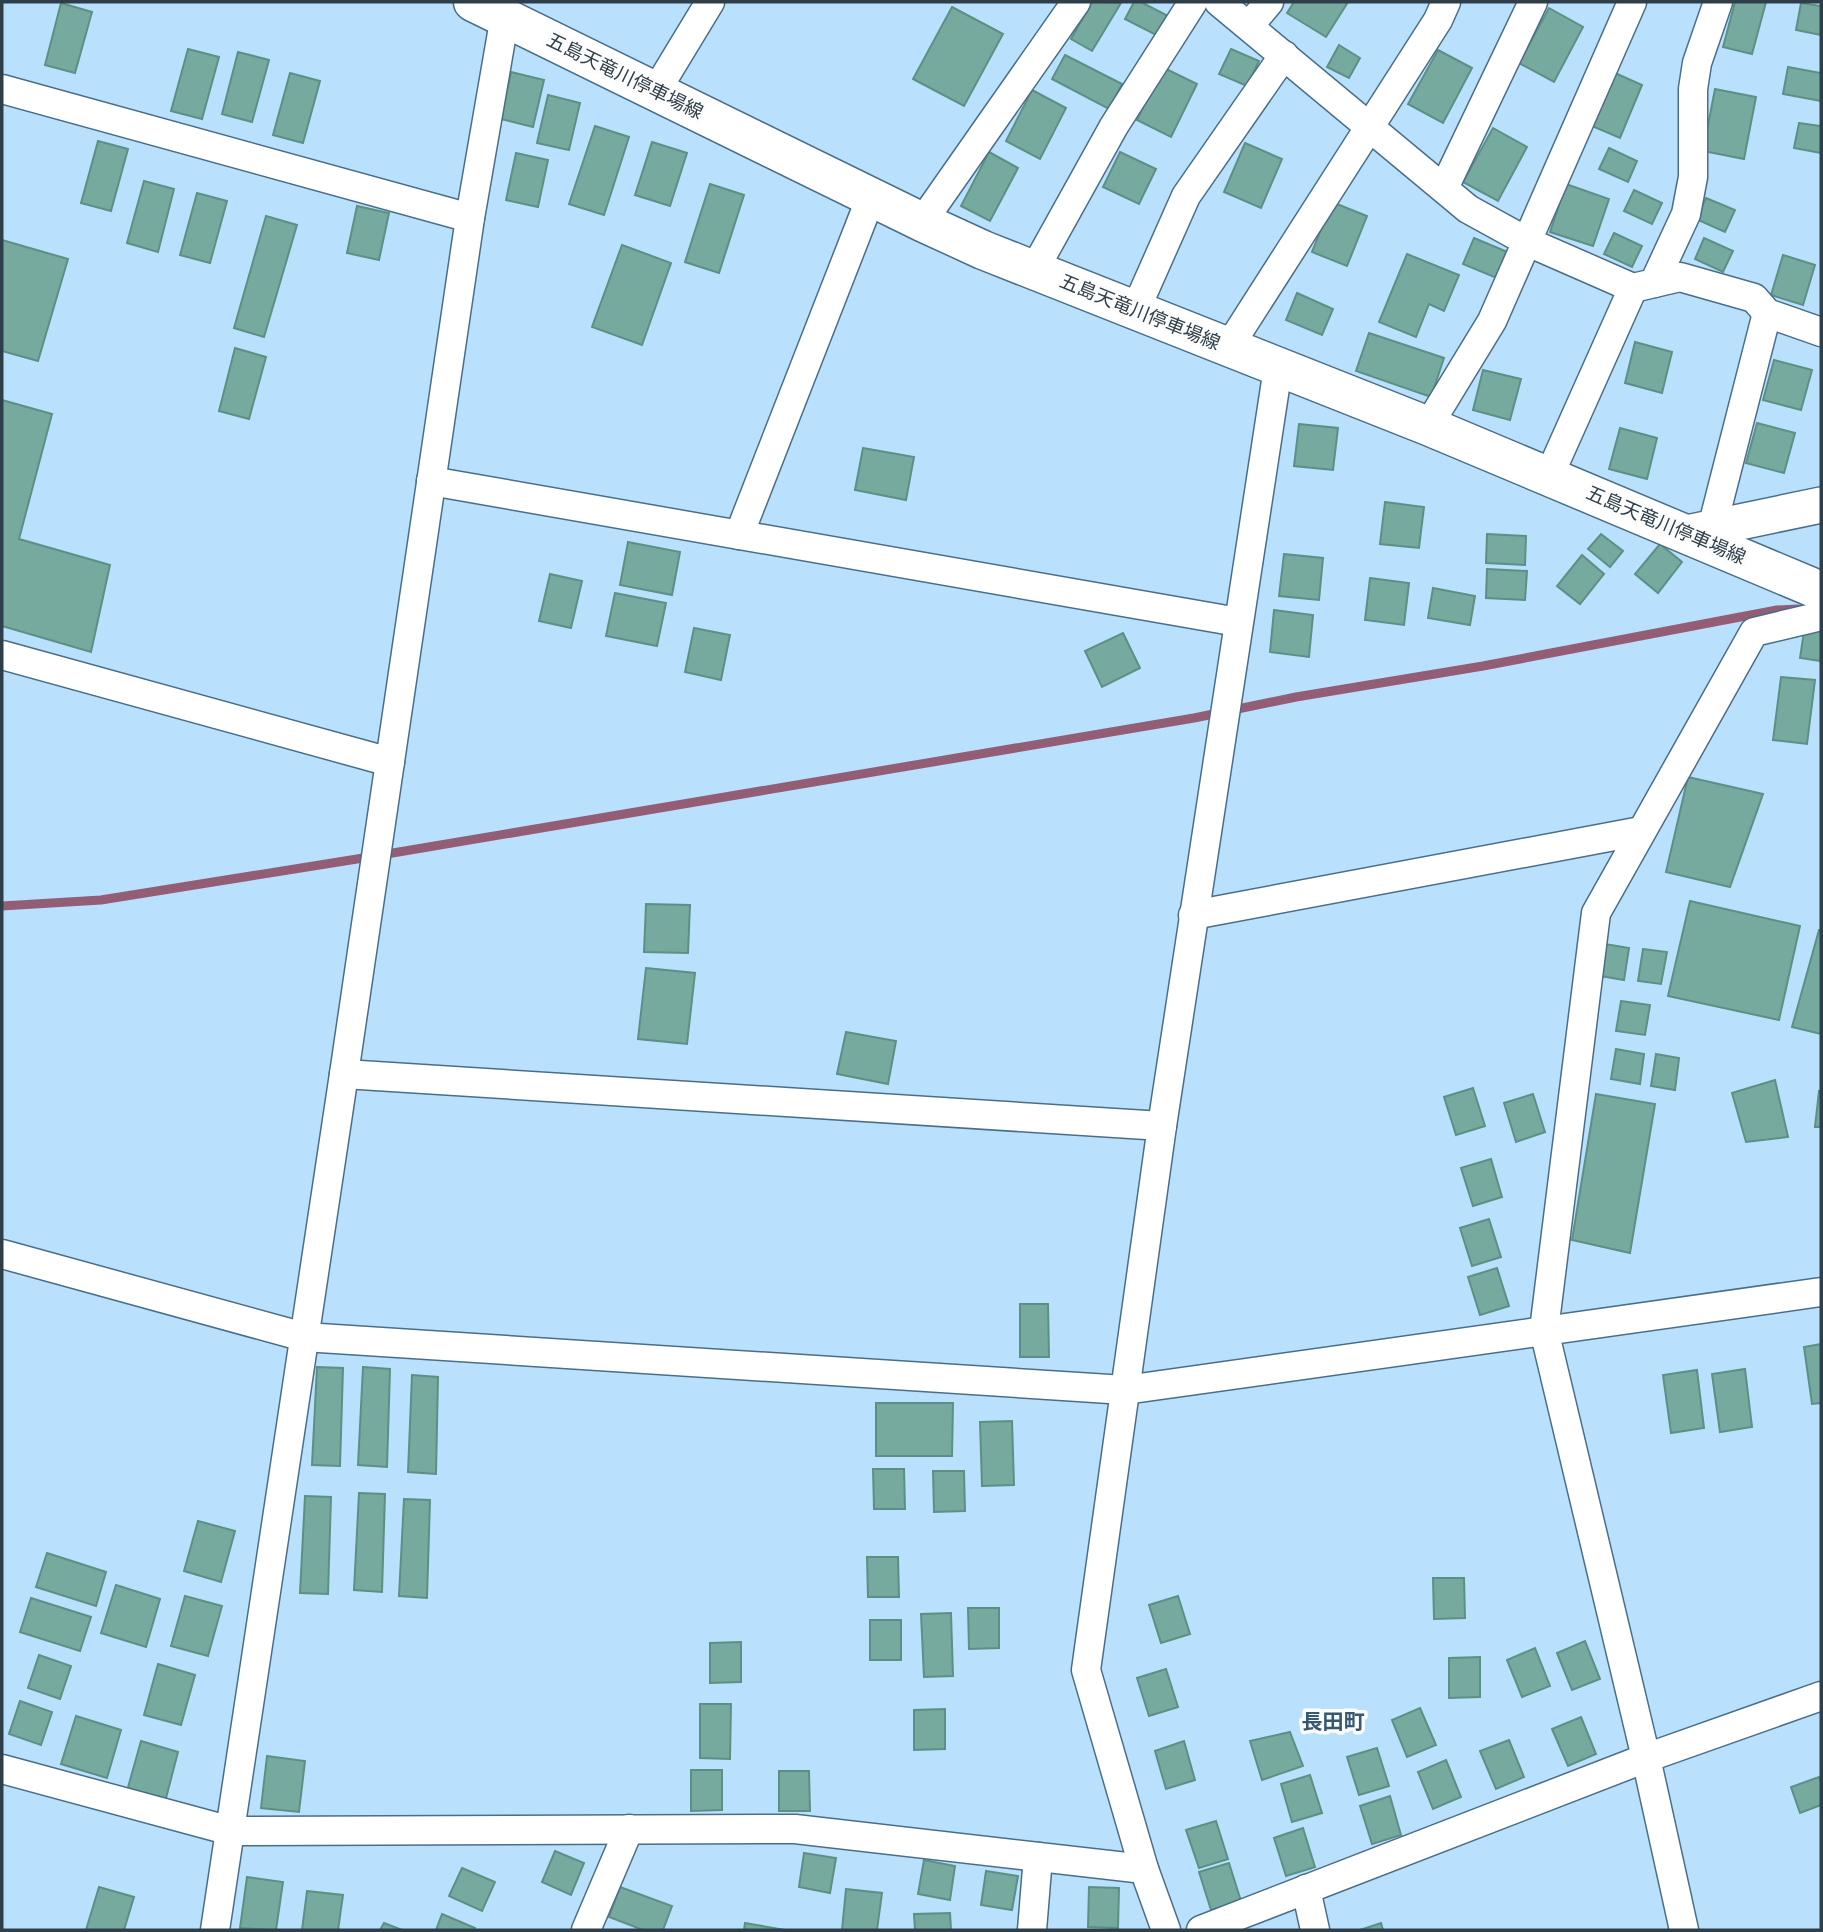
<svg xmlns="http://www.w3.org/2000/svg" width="1823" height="1932" font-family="Poppins,'Noto Sans JP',sans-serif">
	<rect width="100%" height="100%" fill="#b9e1fe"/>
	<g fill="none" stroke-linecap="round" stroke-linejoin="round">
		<path stroke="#935e75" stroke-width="9" d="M 2,906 L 101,900 L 357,859 L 1194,718 L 1296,697 L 1483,666 L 1777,610 L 1798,609"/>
	</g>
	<g fill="#76aa9f" stroke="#5d9085" stroke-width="2">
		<path d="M 1092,2 L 1121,3 L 1092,51 L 1071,39 Z"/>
		<path d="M 1134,2 L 1141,2 L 1170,17 L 1160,37 L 1125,19 Z"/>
		<path d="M 1294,2 L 1348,2 L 1326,37 L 1287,13 Z"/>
		<path d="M 1735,2 L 1766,2 L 1752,54 L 1723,47 Z"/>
		<path d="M 61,3 L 92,12 L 75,73 L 45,65 Z"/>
		<path d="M 1801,3 L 1821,6 L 1821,35 L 1796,30 Z"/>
		<path d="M 952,7 L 1003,34 L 964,106 L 913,79 Z"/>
		<path d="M 1549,8 L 1583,27 L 1554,82 L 1519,63 Z"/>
		<path d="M 1339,45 L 1360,58 L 1349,78 L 1327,67 Z"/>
		<path d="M 188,49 L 219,57 L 202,119 L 171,111 Z"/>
		<path d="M 1231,49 L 1259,61 L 1247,86 L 1219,74 Z"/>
		<path d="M 1438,50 L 1472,68 L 1443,123 L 1408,104 Z"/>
		<path d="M 238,52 L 269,60 L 252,122 L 222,114 Z"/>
		<path d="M 1065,55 L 1122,84 L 1109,109 L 1052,79 Z"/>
		<path d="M 1162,67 L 1197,84 L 1171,137 L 1137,120 Z"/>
		<path d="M 1788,67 L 1821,73 L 1821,101 L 1783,94 Z"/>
		<path d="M 511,72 L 544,80 L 533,127 L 501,119 Z"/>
		<path d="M 290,73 L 320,81 L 303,143 L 273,135 Z"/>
		<path d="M 1615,73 L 1642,85 L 1620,138 L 1592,126 Z"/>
		<path d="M 1715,89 L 1756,97 L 1744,159 L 1703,151 Z"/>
		<path d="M 1032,90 L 1066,108 L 1040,159 L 1006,141 Z"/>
		<path d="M 548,95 L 580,103 L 569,150 L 537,143 Z"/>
		<path d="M 1799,123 L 1821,126 L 1821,153 L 1794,148 Z"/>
		<path d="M 595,126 L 629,137 L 604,215 L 569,204 Z"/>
		<path d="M 1493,128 L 1527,147 L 1498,201 L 1463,182 Z"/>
		<path d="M 98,141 L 128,149 L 111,211 L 81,203 Z"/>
		<path d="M 652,142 L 687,153 L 670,206 L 635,195 Z"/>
		<path d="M 1245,143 L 1282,159 L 1261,208 L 1224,192 Z"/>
		<path d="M 1609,148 L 1637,161 L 1628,182 L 1599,169 Z"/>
		<path d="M 989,152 L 1018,168 L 990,221 L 961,206 Z"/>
		<path d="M 1120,152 L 1156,169 L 1139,204 L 1103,187 Z"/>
		<path d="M 516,153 L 548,160 L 538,207 L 506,200 Z"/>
		<path d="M 144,181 L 174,189 L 158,252 L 127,243 Z"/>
		<path d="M 710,184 L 744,195 L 719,273 L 685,262 Z"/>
		<path d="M 1566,184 L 1609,199 L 1593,246 L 1550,232 Z"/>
		<path d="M 1634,190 L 1662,203 L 1652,224 L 1624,211 Z"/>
		<path d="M 197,193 L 227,201 L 210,263 L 180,255 Z"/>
		<path d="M 1706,198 L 1735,210 L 1725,232 L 1696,219 Z"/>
		<path d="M 1332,202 L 1367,216 L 1347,266 L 1312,252 Z"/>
		<path d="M 357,206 L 389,213 L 379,260 L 347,253 Z"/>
		<path d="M 266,216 L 297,225 L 264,337 L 234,328 Z"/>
		<path d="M 1614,233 L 1642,246 L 1632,267 L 1604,254 Z"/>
		<path d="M 1474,238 L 1510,253 L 1499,279 L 1463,264 Z"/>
		<path d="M 1704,238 L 1733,251 L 1723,272 L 1695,259 Z"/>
		<path d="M 2,240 L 68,259 L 38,361 L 2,351 Z"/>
		<path d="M 622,245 L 671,263 L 642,345 L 592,327 Z"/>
		<path d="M 1407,254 L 1459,275 L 1444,311 L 1429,304 L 1416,337 L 1379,322 Z"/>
		<path d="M 1783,255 L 1815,265 L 1803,305 L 1771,295 Z"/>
		<path d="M 1297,293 L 1333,309 L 1322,335 L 1286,320 Z"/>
		<path d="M 1369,333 L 1444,358 L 1431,397 L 1356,371 Z"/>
		<path d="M 1635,342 L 1672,352 L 1662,393 L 1625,383 Z"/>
		<path d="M 235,348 L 266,357 L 249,419 L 219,411 Z"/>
		<path d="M 1774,360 L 1812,370 L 1801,410 L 1763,400 Z"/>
		<path d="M 1483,370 L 1521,379 L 1510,420 L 1473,410 Z"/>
		<path d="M 2,400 L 52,414 L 19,539 L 110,565 L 91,652 L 2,626 Z"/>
		<path d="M 1757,423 L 1795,433 L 1784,473 L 1746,463 Z"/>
		<path d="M 1299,424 L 1338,428 L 1333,470 L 1294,466 Z"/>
		<path d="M 1620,428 L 1657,438 L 1647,479 L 1609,469 Z"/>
		<path d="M 863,448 L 914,457 L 906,500 L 855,490 Z"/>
		<path d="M 1385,502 L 1424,507 L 1419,548 L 1380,544 Z"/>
		<path d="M 1487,534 L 1526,536 L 1525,565 L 1486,563 Z"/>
		<path d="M 1601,534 L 1623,551 L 1610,567 L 1588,549 Z"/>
		<path d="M 628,542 L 680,552 L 672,595 L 620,585 Z"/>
		<path d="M 1660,544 L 1682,562 L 1658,593 L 1635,574 Z"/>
		<path d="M 1284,554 L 1323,558 L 1319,600 L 1279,596 Z"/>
		<path d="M 1582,555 L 1604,574 L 1580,604 L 1557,586 Z"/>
		<path d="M 1487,569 L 1527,571 L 1525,600 L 1486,598 Z"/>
		<path d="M 550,574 L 582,581 L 571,628 L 539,621 Z"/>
		<path d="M 1370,578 L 1409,583 L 1404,625 L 1365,620 Z"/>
		<path d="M 1433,588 L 1475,596 L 1470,625 L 1428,618 Z"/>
		<path d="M 615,593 L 666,603 L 657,646 L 606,636 Z"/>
		<path d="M 1274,610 L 1313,615 L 1309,657 L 1270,652 Z"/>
		<path d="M 1805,625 L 1821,628 L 1821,661 L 1800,658 Z"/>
		<path d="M 694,628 L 730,635 L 721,680 L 685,672 Z"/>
		<path d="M 1123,633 L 1140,668 L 1102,687 L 1085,651 Z"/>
		<path d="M 1781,677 L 1815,680 L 1807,744 L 1773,740 Z"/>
		<path d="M 1688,777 L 1763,794 L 1730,887 L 1666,872 Z"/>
		<path d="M 1690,901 L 1800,926 L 1779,1020 L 1668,996 Z"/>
		<path d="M 646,904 L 690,905 L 688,953 L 644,952 Z"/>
		<path d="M 1819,930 L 1821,930 L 1821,1034 L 1792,1027 Z"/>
		<path d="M 1605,944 L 1629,948 L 1624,980 L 1600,976 Z"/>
		<path d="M 1643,949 L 1667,952 L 1661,984 L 1638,981 Z"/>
		<path d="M 646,968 L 695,973 L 687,1044 L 638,1039 Z"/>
		<path d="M 1621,1001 L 1650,1005 L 1645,1035 L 1616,1031 Z"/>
		<path d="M 846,1032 L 896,1041 L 888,1084 L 837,1074 Z"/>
		<path d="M 1616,1049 L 1644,1054 L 1640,1084 L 1611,1079 Z"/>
		<path d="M 1656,1054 L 1679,1058 L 1675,1090 L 1651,1086 Z"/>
		<path d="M 1775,1080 L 1788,1137 L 1746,1142 L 1732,1093 Z"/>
		<path d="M 1473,1088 L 1485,1126 L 1456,1135 L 1444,1097 Z"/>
		<path d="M 1819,1091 L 1821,1091 L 1821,1127 L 1815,1127 Z"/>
		<path d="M 1533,1094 L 1545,1132 L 1516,1142 L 1504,1103 Z"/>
		<path d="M 1596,1094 L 1655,1104 L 1630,1253 L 1572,1240 Z"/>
		<path d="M 1491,1159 L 1502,1197 L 1473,1206 L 1461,1168 Z"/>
		<path d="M 1489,1219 L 1501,1257 L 1472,1266 L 1460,1228 Z"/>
		<path d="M 1497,1268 L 1509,1306 L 1480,1315 L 1468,1277 Z"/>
		<path d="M 1020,1304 L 1048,1304 L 1049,1357 L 1020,1357 Z"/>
		<path d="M 1821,1344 L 1821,1403 L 1812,1404 L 1804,1347 Z"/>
		<path d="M 317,1367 L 343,1368 L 340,1466 L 312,1465 Z"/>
		<path d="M 363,1367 L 390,1369 L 387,1467 L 358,1465 Z"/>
		<path d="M 1745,1369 L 1752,1427 L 1720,1432 L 1712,1374 Z"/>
		<path d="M 1697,1370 L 1704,1428 L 1671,1433 L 1663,1375 Z"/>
		<path d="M 412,1375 L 438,1377 L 436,1474 L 408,1472 Z"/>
		<path d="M 876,1403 L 953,1403 L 952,1456 L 876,1456 Z"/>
		<path d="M 1012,1421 L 1014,1485 L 982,1486 L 980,1422 Z"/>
		<path d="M 873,1469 L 904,1469 L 905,1509 L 874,1509 Z"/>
		<path d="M 933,1471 L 964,1471 L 965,1511 L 934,1512 Z"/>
		<path d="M 359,1493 L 385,1494 L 382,1592 L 354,1590 Z"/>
		<path d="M 305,1496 L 331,1497 L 328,1594 L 300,1593 Z"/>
		<path d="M 404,1499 L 430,1500 L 427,1598 L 399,1596 Z"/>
		<path d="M 198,1521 L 235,1531 L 221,1582 L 184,1571 Z"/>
		<path d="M 47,1553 L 106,1572 L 96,1606 L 36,1587 Z"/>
		<path d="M 867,1557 L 898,1557 L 899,1597 L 868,1597 Z"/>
		<path d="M 1433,1578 L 1464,1578 L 1465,1618 L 1434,1619 Z"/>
		<path d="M 116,1585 L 160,1599 L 146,1647 L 101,1633 Z"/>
		<path d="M 185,1596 L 222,1606 L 208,1656 L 171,1646 Z"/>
		<path d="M 1178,1596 L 1190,1634 L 1161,1643 L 1149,1605 Z"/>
		<path d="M 31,1598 L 91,1617 L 80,1651 L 20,1632 Z"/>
		<path d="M 968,1608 L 999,1608 L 999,1648 L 969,1649 Z"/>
		<path d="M 951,1613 L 953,1676 L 924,1677 L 921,1614 Z"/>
		<rect x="870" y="1620" width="31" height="40"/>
		<path d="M 1585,1641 L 1600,1679 L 1572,1690 L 1557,1653 Z"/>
		<path d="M 741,1642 L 741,1682 L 710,1683 L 710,1643 Z"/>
		<path d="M 1535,1648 L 1550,1686 L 1522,1697 L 1507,1660 Z"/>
		<path d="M 39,1655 L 71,1666 L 60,1699 L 28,1688 Z"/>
		<path d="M 1480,1657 L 1480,1697 L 1449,1698 L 1449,1658 Z"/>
		<path d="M 158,1664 L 195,1675 L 181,1725 L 144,1715 Z"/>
		<path d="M 1166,1669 L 1178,1707 L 1149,1716 L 1137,1678 Z"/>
		<path d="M 20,1701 L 52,1712 L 41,1745 L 9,1734 Z"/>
		<path d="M 700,1704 L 731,1704 L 730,1759 L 700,1758 Z"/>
		<path d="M 1420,1708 L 1436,1745 L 1407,1757 L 1392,1720 Z"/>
		<path d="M 945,1709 L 945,1749 L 914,1750 L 914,1710 Z"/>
		<path d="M 76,1716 L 121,1730 L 107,1778 L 61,1764 Z"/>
		<path d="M 1581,1717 L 1596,1754 L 1568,1766 L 1552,1729 Z"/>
		<path d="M 1290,1732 L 1303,1766 L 1262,1780 L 1250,1741 Z"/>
		<path d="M 1509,1740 L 1524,1777 L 1496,1789 L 1480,1751 Z"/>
		<path d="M 141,1741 L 178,1752 L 165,1802 L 127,1791 Z"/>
		<path d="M 1184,1741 L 1195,1780 L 1166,1789 L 1155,1751 Z"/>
		<path d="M 1377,1748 L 1389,1786 L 1359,1795 L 1347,1757 Z"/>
		<path d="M 267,1756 L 305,1761 L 299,1812 L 261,1808 Z"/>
		<path d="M 1446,1760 L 1461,1797 L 1433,1809 L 1418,1772 Z"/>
		<path d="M 691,1770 L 722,1770 L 722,1810 L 691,1811 Z"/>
		<path d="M 779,1771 L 809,1771 L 810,1811 L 779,1811 Z"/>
		<path d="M 1310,1775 L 1322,1813 L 1292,1822 L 1281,1784 Z"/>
		<path d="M 1819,1777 L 1821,1783 L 1821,1805 L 1800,1813 L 1791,1787 Z"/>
		<path d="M 1390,1796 L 1401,1835 L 1372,1844 L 1360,1806 Z"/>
		<path d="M 1216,1821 L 1228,1859 L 1199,1868 L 1186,1830 Z"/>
		<path d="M 1303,1828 L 1315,1867 L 1286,1876 L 1274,1838 Z"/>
		<path d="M 555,1851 L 584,1863 L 571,1895 L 542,1882 Z"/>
		<path d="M 804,1853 L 836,1858 L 830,1893 L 799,1887 Z"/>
		<path d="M 924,1860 L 955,1866 L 950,1900 L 918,1894 Z"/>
		<path d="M 1229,1863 L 1241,1901 L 1211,1910 L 1199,1872 Z"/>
		<path d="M 462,1868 L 495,1882 L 482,1911 L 449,1896 Z"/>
		<path d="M 986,1871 L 1018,1876 L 1012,1910 L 981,1905 Z"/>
		<path d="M 247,1877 L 283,1882 L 276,1930 L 240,1928 Z"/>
		<path d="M 99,1887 L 134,1897 L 124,1930 L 86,1930 Z"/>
		<path d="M 620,1887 L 672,1906 L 663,1930 L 643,1930 L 609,1917 Z"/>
		<path d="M 1089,1887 L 1119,1888 L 1118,1928 L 1088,1927 Z"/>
		<path d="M 846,1889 L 882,1893 L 877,1930 L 842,1930 Z"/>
		<path d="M 307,1891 L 343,1895 L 338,1930 L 302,1930 Z"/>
		<path d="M 950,1913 L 951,1930 L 915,1930 L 914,1914 Z"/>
		<path d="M 442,1914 L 475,1928 L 474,1930 L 436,1930 Z"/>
		<path d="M 384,1923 L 402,1930 L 380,1930 Z"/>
		<path d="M 745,1923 L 785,1930 L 744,1930 Z"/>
		<path d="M 1381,1923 L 1383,1930 L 1360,1930 Z"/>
	</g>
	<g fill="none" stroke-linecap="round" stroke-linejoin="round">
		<defs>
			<g id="minor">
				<path d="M 1219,2 L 1468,209 L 1528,242 L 1633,288 L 1680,277 L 1754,298 L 1767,313 L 1821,332"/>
				<path d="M 1249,26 L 1269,2"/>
				<path d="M 2,89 L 470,218"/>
				<path d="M 656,91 L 710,2"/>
				<path d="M 1444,188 L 1533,2"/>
				<path d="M 922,222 L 1076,2"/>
				<path d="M 1034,270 L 1114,126 L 1193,2"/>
				<path d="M 1654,283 L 1686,214 L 1693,177 L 1693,89 L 1697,63 L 1718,2"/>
				<path d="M 1135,311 L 1186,196 L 1284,55"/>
				<path d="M 1228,348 L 1438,20 L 1446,2"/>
				<path d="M 1428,426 L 1492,321 L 1632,2"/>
				<path d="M 1549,476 L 1633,288"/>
				<path d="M 431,481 L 1238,622"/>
				<path d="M 1712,528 L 1767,313"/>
				<path d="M 739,535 L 871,197"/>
				<path d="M 2,655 L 390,762"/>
				<path d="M 1193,915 L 1641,831"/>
				<path d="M 344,1074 L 1162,1126"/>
				<path d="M 2,1254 L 304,1337 L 1125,1390 L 1821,1292"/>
				<path d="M 2,1769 L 231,1831 L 795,1829 L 1144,1869"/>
				<path d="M 1306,1889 L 1315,1930"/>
				<path d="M 215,1930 L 344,1074 L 470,218 L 505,16"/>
				<path d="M 586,1930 L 629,1829"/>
				<path d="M 1032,1930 L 1038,1857"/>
				<path d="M 1166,1930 L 1144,1869 L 1086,1670 L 1162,1126 L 1278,368"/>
				<path d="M 1201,1930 L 1646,1758 L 1821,1696"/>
				<path d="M 1684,1930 L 1646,1758 L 1544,1330 L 1596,913 L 1754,632 L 1821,616"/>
			</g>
			<path id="tertiary" d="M 1687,533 L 1821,505"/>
			<path id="secondary" d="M 473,2 L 922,222 L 983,250 L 1428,426 L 1821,591"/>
		</defs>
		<use href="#minor" stroke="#4a6e87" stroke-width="31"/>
		<use href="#tertiary" stroke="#4a6e87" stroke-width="38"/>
		<use href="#secondary" stroke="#4a6e87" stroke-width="41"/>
		<use href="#minor" stroke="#fff" stroke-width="28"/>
		<use href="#tertiary" stroke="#fff" stroke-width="35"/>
		<use href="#secondary" stroke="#fff" stroke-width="38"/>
	</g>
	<g text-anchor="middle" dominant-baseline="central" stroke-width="7" stroke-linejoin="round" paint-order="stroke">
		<g font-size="19" fill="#2f3f4a" stroke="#fcfcfc">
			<text transform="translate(625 76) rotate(26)">五島天竜川停車場線</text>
			<text transform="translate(1140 312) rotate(22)">五島天竜川停車場線</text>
			<text transform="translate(1666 525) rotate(23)">五島天竜川停車場線</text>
		</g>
		<g font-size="21" font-weight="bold" fill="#355972" stroke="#fcfcfc">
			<text x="1333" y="1721">長田町</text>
		</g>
	</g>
	<rect width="1823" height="1932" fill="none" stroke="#2f3f4a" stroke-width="7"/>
</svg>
